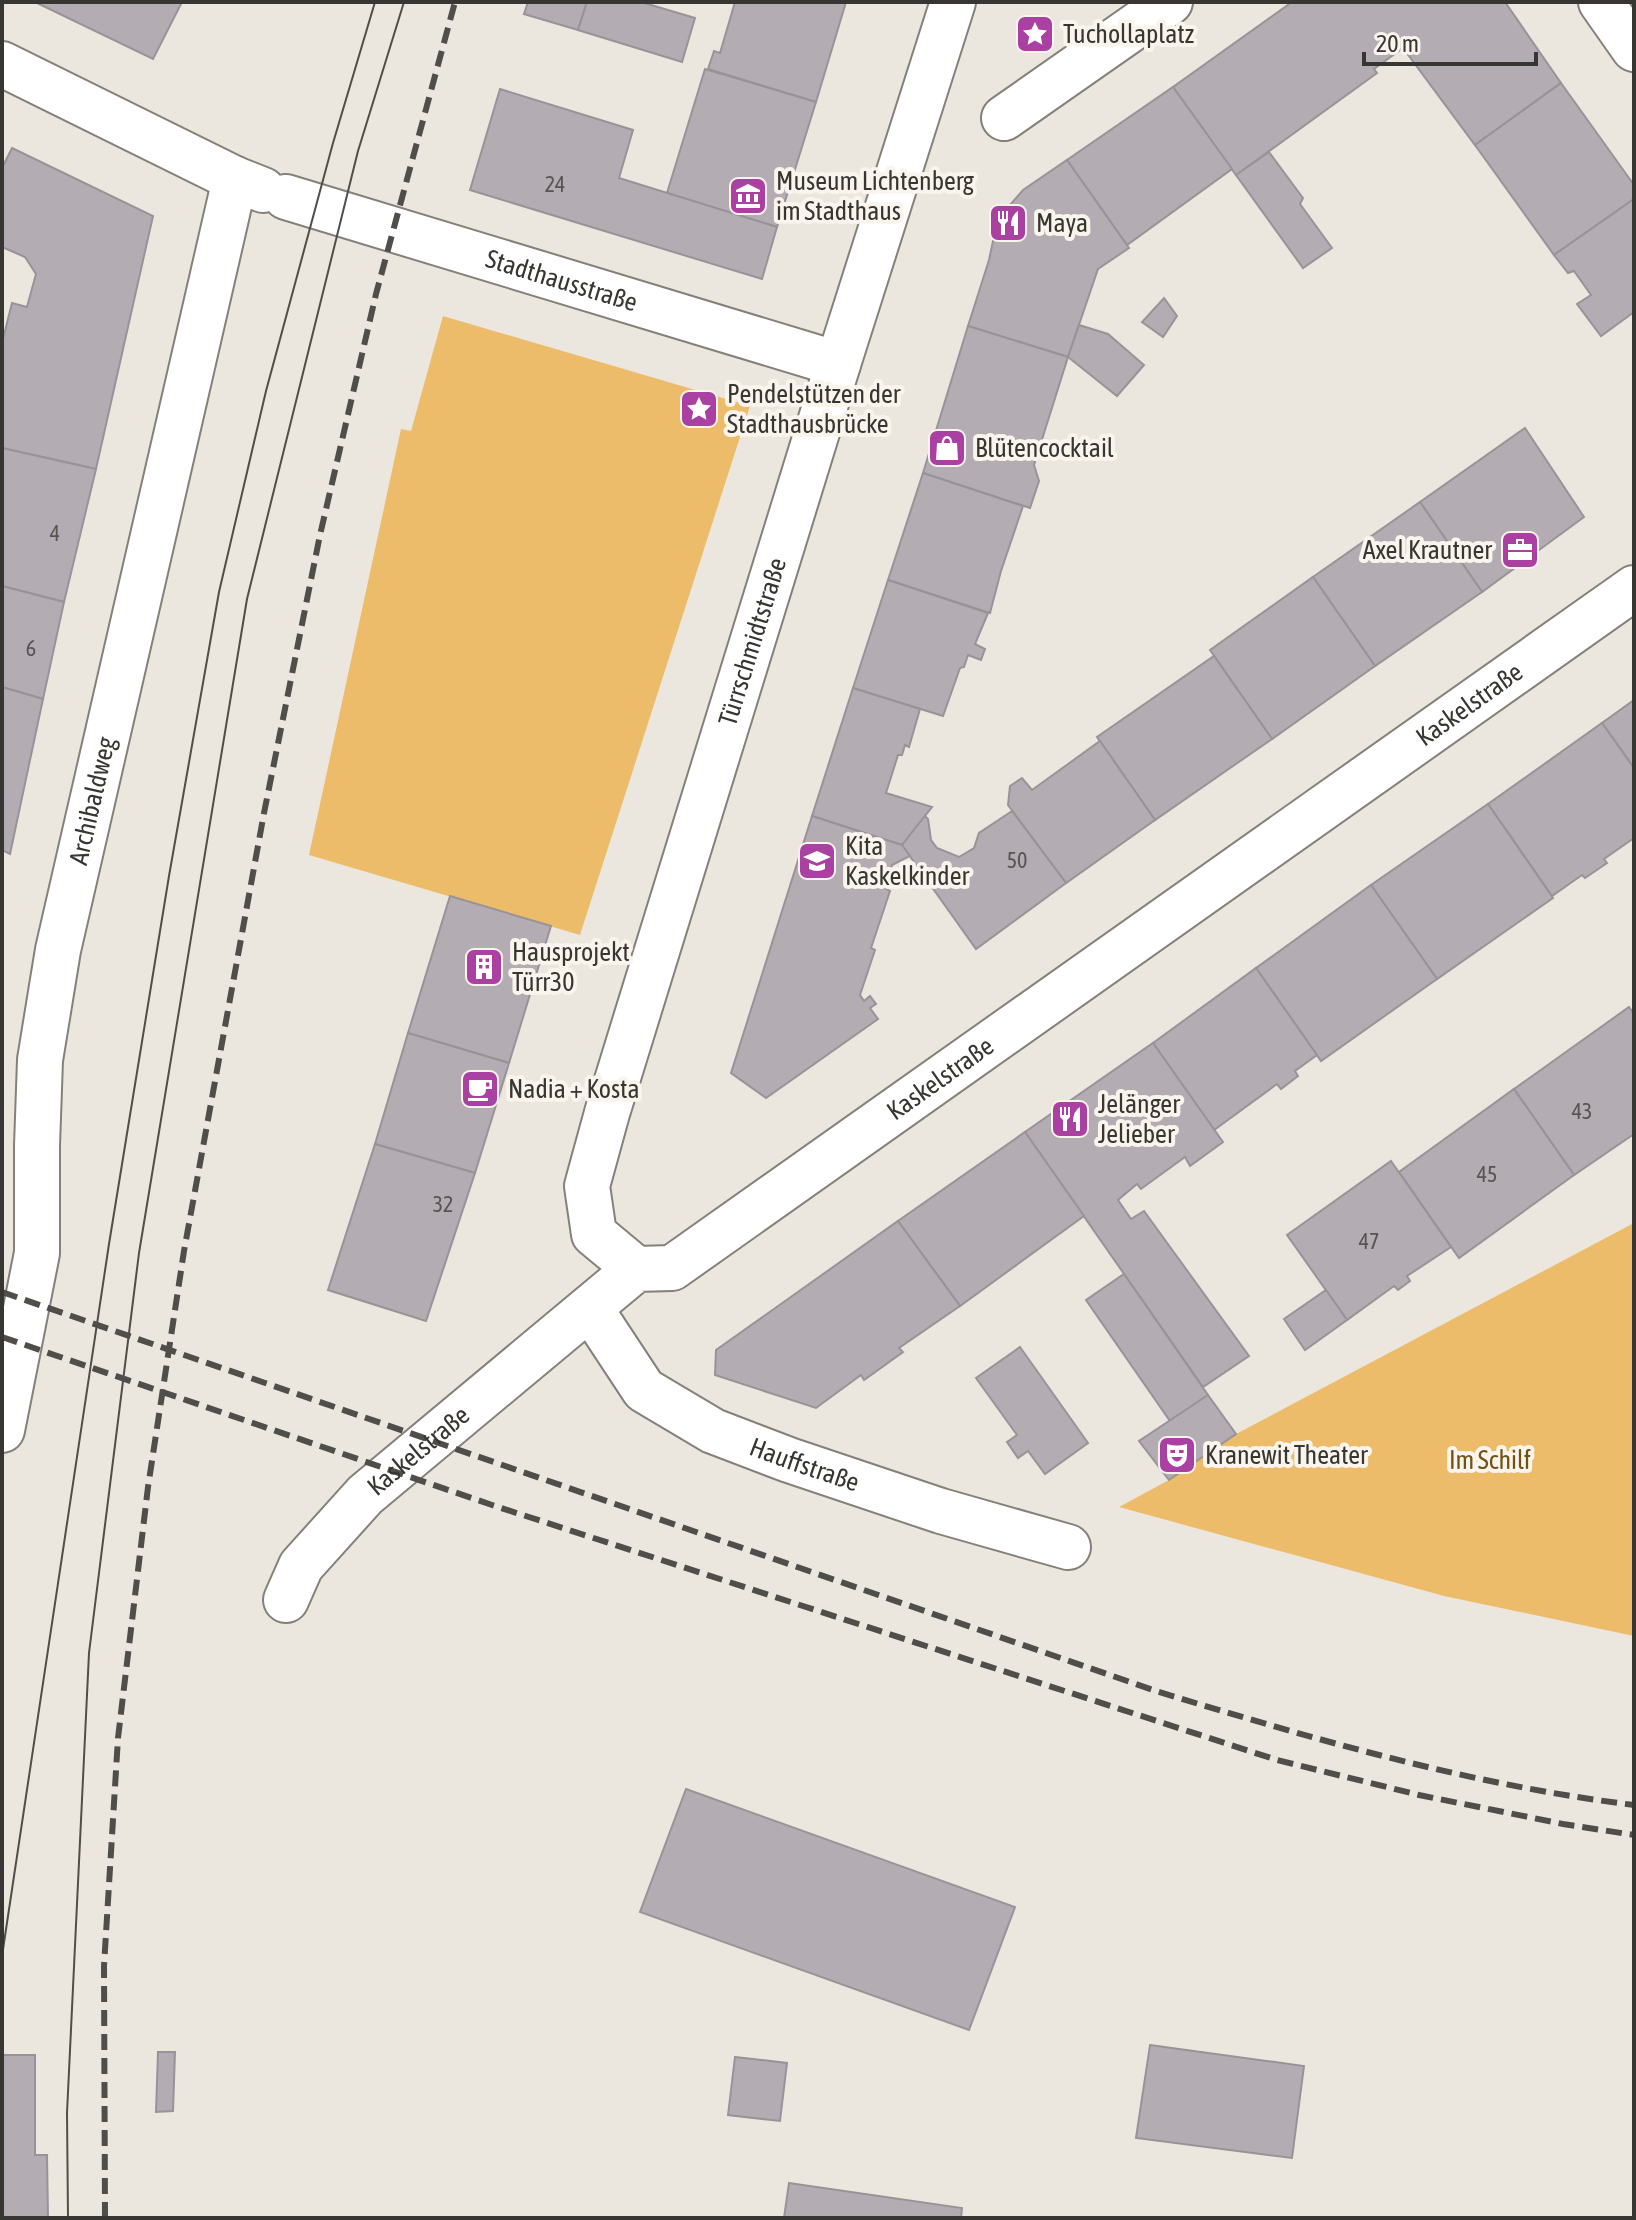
<svg xmlns="http://www.w3.org/2000/svg" width="1636" height="2220" font-family="'Asap Condensed',sans-serif">
	<rect width="100%" height="100%" fill="#ebe7df"/>
	<g fill="#ecbc6a">
		<path d="M 443,316 L 750,406 L 580,935 L 309,855 L 401,429 L 411,431 Z"/>
		<path d="M 1634,1223 L 1634,1636 L 1444,1596 L 1119,1507 L 1169,1480 L 1236,1434 Z"/>
	</g>
	<g fill="#b3acb2" stroke="#999398" stroke-width="2">
		<path d="M 35,2 L 182,2 L 153,59 Z"/>
		<path d="M 528,2 L 587,2 L 578,30 L 524,14 Z"/>
		<path d="M 587,2 L 641,2 L 695,18 L 682,62 L 578,30 Z"/>
		<path d="M 735,2 L 846,2 L 816,102 L 708,69 L 714,51 L 720,53 Z"/>
		<path d="M 1292,2 L 1505,2 L 1561,83 L 1475,145 L 1403,48 L 1374,69 L 1377,73 L 1236,175 L 1173,87 Z"/>
		<path d="M 705,69 L 816,102 L 777,227 L 667,193 Z"/>
		<path d="M 1561,83 L 1634,185 L 1634,199 L 1554,255 L 1475,145 Z"/>
		<path d="M 1173,87 L 1232,169 L 1127,245 L 1067,160 Z"/>
		<path d="M 500,89 L 633,130 L 619,178 L 777,227 L 762,279 L 470,190 Z"/>
		<path d="M 12,148 L 153,216 L 96,469 L 2,448 L 2,343 L 12,303 L 27,307 L 36,274 L 25,257 L 2,247 L 2,168 Z"/>
		<path d="M 1269,152 L 1303,198 L 1300,204 L 1332,248 L 1303,268 L 1236,175 Z"/>
		<path d="M 1067,160 L 1129,248 L 1098,269 L 1068,357 L 968,326 L 989,260 L 996,227 L 1003,213 L 1023,190 Z"/>
		<path d="M 1634,199 L 1634,312 L 1601,336 L 1577,304 L 1591,295 L 1574,271 L 1568,273 L 1554,255 Z"/>
		<path d="M 1164,298 L 1177,316 L 1163,337 L 1142,322 Z"/>
		<path d="M 1079,325 L 1108,334 L 1144,365 L 1117,396 L 1068,357 Z"/>
		<path d="M 968,326 L 1068,357 L 1034,465 L 1039,481 L 1030,508 L 923,473 Z"/>
		<path d="M 1525,428 L 1584,517 L 1482,592 L 1420,502 Z"/>
		<path d="M 2,448 L 96,469 L 64,602 L 2,586 Z"/>
		<path d="M 923,473 L 1023,506 L 1001,571 L 990,613 L 888,580 Z"/>
		<path d="M 1420,502 L 1482,592 L 1375,666 L 1313,577 Z"/>
		<path d="M 1313,577 L 1375,666 L 1272,739 L 1210,650 Z"/>
		<path d="M 888,580 L 988,613 L 975,644 L 985,649 L 981,660 L 968,655 L 964,667 L 960,668 L 943,716 L 853,688 Z"/>
		<path d="M 2,586 L 64,602 L 43,699 L 2,687 Z"/>
		<path d="M 1214,656 L 1272,739 L 1155,820 L 1097,737 Z"/>
		<path d="M 2,687 L 43,699 L 10,854 L 2,850 Z"/>
		<path d="M 853,688 L 920,709 L 909,747 L 905,745 L 902,755 L 898,755 L 886,793 L 932,807 L 902,845 L 812,816 Z"/>
		<path d="M 1634,700 L 1634,768 L 1602,723 Z"/>
		<path d="M 1602,723 L 1634,768 L 1634,838 L 1604,859 L 1607,863 L 1585,878 L 1582,875 L 1552,896 L 1488,804 Z"/>
		<path d="M 1100,741 L 1155,820 L 1066,883 L 1008,805 L 1010,786 L 1022,778 L 1032,790 Z"/>
		<path d="M 1488,804 L 1553,898 L 1437,979 L 1371,885 Z"/>
		<path d="M 1012,811 L 1066,883 L 976,949 L 902,845 L 925,816 L 928,819 L 931,840 L 937,848 L 959,857 L 974,848 L 979,833 Z"/>
		<path d="M 812,816 L 902,845 L 910,856 L 892,865 L 885,888 L 890,891 L 871,948 L 875,950 L 860,995 L 864,1001 L 870,996 L 876,1004 L 870,1008 L 878,1019 L 766,1098 L 731,1073 Z"/>
		<path d="M 1371,885 L 1437,979 L 1321,1061 L 1256,968 Z"/>
		<path d="M 450,896 L 551,926 L 509,1063 L 408,1033 Z"/>
		<path d="M 1256,968 L 1317,1055 L 1295,1071 L 1298,1076 L 1281,1089 L 1277,1084 L 1214,1130 L 1153,1043 Z"/>
		<path d="M 1629,1007 L 1634,1014 L 1634,1134 L 1574,1175 L 1514,1089 Z"/>
		<path d="M 408,1033 L 509,1063 L 475,1173 L 375,1144 Z"/>
		<path d="M 1153,1043 L 1223,1142 L 1190,1166 L 1185,1157 L 1141,1189 L 1137,1184 L 1118,1200 L 1131,1219 L 1144,1211 L 1249,1356 L 1203,1387 L 1025,1132 Z"/>
		<path d="M 1514,1089 L 1574,1175 L 1459,1258 L 1399,1172 Z"/>
		<path d="M 1025,1132 L 1084,1216 L 960,1306 L 898,1221 Z"/>
		<path d="M 375,1144 L 475,1173 L 426,1321 L 328,1290 Z"/>
		<path d="M 1391,1161 L 1451,1247 L 1407,1276 L 1410,1281 L 1398,1290 L 1394,1286 L 1347,1320 L 1287,1235 Z"/>
		<path d="M 898,1221 L 960,1306 L 899,1348 L 903,1352 L 864,1380 L 861,1375 L 816,1408 L 715,1375 L 716,1350 Z"/>
		<path d="M 1124,1274 L 1208,1395 L 1170,1421 L 1086,1300 Z"/>
		<path d="M 1326,1290 L 1347,1320 L 1305,1350 L 1284,1319 Z"/>
		<path d="M 1020,1347 L 1088,1443 L 1045,1474 L 1028,1451 L 1018,1458 L 1007,1442 L 1017,1435 L 976,1378 Z"/>
		<path d="M 1208,1395 L 1236,1434 L 1169,1480 L 1139,1441 Z"/>
		<path d="M 686,1789 L 1015,1907 L 969,2030 L 640,1912 Z"/>
		<path d="M 1150,2045 L 1304,2066 L 1292,2158 L 1136,2138 Z"/>
		<path d="M 158,2052 L 175,2052 L 173,2111 L 156,2112 Z"/>
		<path d="M 2,2055 L 35,2055 L 35,2155 L 47,2155 L 48,2218 L 2,2218 Z"/>
		<path d="M 735,2057 L 787,2063 L 780,2121 L 728,2115 Z"/>
		<path d="M 789,2183 L 962,2208 L 961,2218 L 784,2218 Z"/>
	</g>
	<g fill="none" stroke-linecap="round" stroke-linejoin="round">
		<defs>
			<g id="minor">
				<path d="M 1601,2 L 1634,49"/>
				<path d="M 2,64 L 235,179 L 263,190"/>
				<path d="M 1004,118 L 1170,2"/>
				<path id="s1" d="M 286,197 L 838,364"/>
				<path id="s2" d="M 636,1269 L 594,1234 L 587,1186 L 607,1113 L 838,364 L 953,2"/>
				<path id="s3" d="M 590,1308 L 644,1390 L 713,1431 L 789,1460 L 941,1511 L 1068,1547"/>
				<path id="s4" d="M 2,1430 L 37,1253 L 37,1146 L 40,1060 L 58,950 L 235,179"/>
				<path id="s5" d="M 286,1600 L 301,1566 L 365,1495 L 636,1269 L 672,1268 L 1634,588"/>
			</g>
		</defs>
		<use href="#minor" stroke="#858079" stroke-width="48"/>
		<use href="#minor" stroke="#fff" stroke-width="44"/>
		<g stroke="#504e4a" stroke-width="2">
			<path d="M 2,1956 L 109,1244 L 169,876 L 219,592 L 266,391 L 333,143 L 375,2"/>
			<path d="M 68,2218 L 67,2113 L 89,1653 L 139,1253 L 247,599 L 358,151 L 404,2"/>
		</g>
		<g stroke="#504e4a" stroke-width="6" stroke-dasharray="16 8" stroke-linecap="butt">
			<path d="M 2,1292 L 1156,1691 C 1313,1739 1471,1785 1634,1805"/>
			<path d="M 2,1337 L 492,1505 L 1277,1760 L 1419,1795 L 1563,1824 L 1634,1835"/>
			<path d="M 105,2218 L 104,1966 L 118,1738 L 148,1487 L 184,1251 L 264,813 L 320,535 L 376,294 L 455,2"/>
		</g>
	</g>
	<defs>
		<symbol id="sight-square" viewBox="-11 -11 22 22"><rect x="-9" y="-9" width="18" height="18" rx="4" fill="#aa40a1" stroke="#f9f4ec"/><path d="M0-6L1.8-2.2L6-1.7L2.9 1.2L3.7 5.4L0 3.3L-3.7 5.4L-2.9 1.2L-6-1.7L-1.8-2.2Z" fill="#fff"/></symbol>
		<symbol id="museum-square" viewBox="-11 -11 22 22"><rect x="-9" y="-9" width="18" height="18" rx="4" fill="#aa40a1" stroke="#f9f4ec"/><path d="M0-6L6-3V-2H-6V-3ZM-5-1h2V3h-2ZM-1-1h2V3h-2ZM3-1h2V3H3ZM-6 4H6V6H-6Z" fill="#fff"/></symbol>
		<symbol id="restaurant-square" viewBox="-11 -11 22 22"><rect x="-9" y="-9" width="18" height="18" rx="4" fill="#aa40a1" stroke="#f9f4ec"/><path d="M-5-6h1v4h1v-4h1v4h1v-4h1v5L-1.5 .5V6h-2V.5L-5-1ZM5-6V6H3V1.5H1.5Q1.5-4 5-6Z" fill="#fff"/></symbol>
		<symbol id="shop-square" viewBox="-11 -11 22 22"><rect x="-9" y="-9" width="18" height="18" rx="4" fill="#aa40a1" stroke="#f9f4ec"/><path d="M-5-2.5h2.3a2.7 3.5 0 0 1 5.4 0H5L5.5 6h-11ZM-1.5-2.5h3a1.5 2.3 0 0 0-3 0Z" fill="#fff"/></symbol>
		<symbol id="office-square" viewBox="-11 -11 22 22"><rect x="-9" y="-9" width="18" height="18" rx="4" fill="#aa40a1" stroke="#f9f4ec"/><path d="M-6-3h4V-5.5h4V-3h4V5H-6ZM-1-4.5V-3h2v-1.5ZM-6 0V1H6V0Z" fill="#fff"/></symbol>
		<symbol id="school-square" viewBox="-11 -11 22 22"><rect x="-9" y="-9" width="18" height="18" rx="4" fill="#aa40a1" stroke="#f9f4ec"/><path d="M0-5L7-2L0 1L-7-2ZM-4 1L0 2.5L4 1V4Q0 6-4 4Z" fill="#fff"/></symbol>
		<symbol id="building-square" viewBox="-11 -11 22 22"><rect x="-9" y="-9" width="18" height="18" rx="4" fill="#aa40a1" stroke="#f9f4ec"/><path d="M-4-6H4V6H1V3H-1V6H-4ZM-2.5-4.3h1.7v1.8h-1.7ZM.8-4.3h1.7v1.8H.8ZM-2.5-1h1.7V.8h-1.7ZM.8-1h1.7V.8H.8Z" fill="#fff"/></symbol>
		<symbol id="cafe-square" viewBox="-11 -11 22 22"><rect x="-9" y="-9" width="18" height="18" rx="4" fill="#aa40a1" stroke="#f9f4ec"/><path d="M-5.5-4.5H6V0H3Q3 3.5 0 3.5H-2.5Q-5.5 3.5-5.5 0ZM3-3.2v2h1.7v-2ZM-6 4.5H4V6H-6Z" fill="#fff"/></symbol>
		<symbol id="theatre-square" viewBox="-11 -11 22 22"><rect x="-9" y="-9" width="18" height="18" rx="4" fill="#aa40a1" stroke="#f9f4ec"/><path d="M-5-5.5Q0-4 5-5.5V0Q5 5 0 6Q-5 5-5 0ZM-3.3-2.5H-1v1.5H-3.3ZM1-2.5H3.3v1.5H1ZM-2.8 1Q0 5.5 2.8 1Z" fill="#fff"/></symbol>
	</defs>
	<g fill-rule="evenodd">
		<use href="#sight-square" x="1013" y="12" width="44" height="44"/>
		<use href="#museum-square" x="726" y="174" width="44" height="44"/>
		<use href="#restaurant-square" x="986" y="201" width="44" height="44"/>
		<use href="#sight-square" x="677" y="387" width="44" height="44"/>
		<use href="#shop-square" x="925" y="426" width="44" height="44"/>
		<use href="#office-square" x="1498" y="528" width="44" height="44"/>
		<use href="#school-square" x="795" y="839" width="44" height="44"/>
		<use href="#building-square" x="462" y="945" width="44" height="44"/>
		<use href="#cafe-square" x="458" y="1067" width="44" height="44"/>
		<use href="#restaurant-square" x="1048" y="1097" width="44" height="44"/>
		<use href="#theatre-square" x="1155" y="1433" width="44" height="44"/>
	</g>
	<g text-anchor="middle" dominant-baseline="central" stroke-width="8" stroke-linejoin="round" paint-order="stroke">
		<g font-size="22" fill="#575453">
			<text x="555" y="184">24</text>
			<text x="55" y="533">4</text>
			<text x="31" y="648">6</text>
			<text x="1017" y="860">50</text>
			<text x="1582" y="1111">43</text>
			<text x="1487" y="1174">45</text>
			<text x="443" y="1204">32</text>
			<text x="1369" y="1241">47</text>
		</g>
		<g font-size="26" fill="#383633" stroke="#f9f4ec" text-anchor="start">
			<text x="1063" y="34">Tuchollaplatz</text>
			<text x="776" y="181">Museum Lichtenberg<tspan x="776" dy="30">im Stadthaus</tspan></text>
			<text x="1036" y="223">Maya</text>
			<text x="727" y="394">Pendelstützen der<tspan x="727" dy="30">Stadthausbrücke</tspan></text>
			<text x="975" y="448">Blütencocktail</text>
			<text x="1492" y="550" text-anchor="end">Axel Krautner</text>
			<text x="845" y="846">Kita<tspan x="845" dy="30">Kaskelkinder</tspan></text>
			<text x="512" y="952">Hausprojekt<tspan x="512" dy="30">Türr30</tspan></text>
			<text x="508" y="1089">Nadia + Kosta</text>
			<text x="1098" y="1104">Jelänger<tspan x="1098" dy="30">Jelieber</tspan></text>
			<text x="1205" y="1455">Kranewit Theater</text>
		</g>
		<g font-size="26" fill="#383633" stroke="#f9f4ec">
			<text stroke="none"><textPath href="#s1" startOffset="288">Stadthausstraße</textPath></text>
			<text stroke="none"><textPath href="#s2" startOffset="672">Türrschmidtstraße</textPath></text>
			<text stroke="none"><textPath href="#s5" startOffset="1498">Kaskelstraße</textPath></text>
			<text stroke="none"><textPath href="#s4" startOffset="638">Archibaldweg</textPath></text>
			<text stroke="none"><textPath href="#s5" startOffset="850">Kaskelstraße</textPath></text>
			<text stroke="none"><textPath href="#s5" startOffset="202">Kaskelstraße</textPath></text>
			<text stroke="none"><textPath href="#s3" startOffset="276">Hauffstraße</textPath></text>
		</g>
		<g font-size="26" fill="#715213" stroke="#f9f4ec">
			<text x="1490" y="1460">Im Schilf</text>
		</g>
	</g>
	<rect width="1636" height="2220" fill="none" stroke="#383633" stroke-width="8"/>
	<path d="M1364 52v12h172v-12" fill="none" stroke="#383633" stroke-width="4"/>
	<text x="1376" y="52" font-size="24" fill="#383633" stroke="#f9f4ec" stroke-width="6" paint-order="stroke">20 m</text>
</svg>
